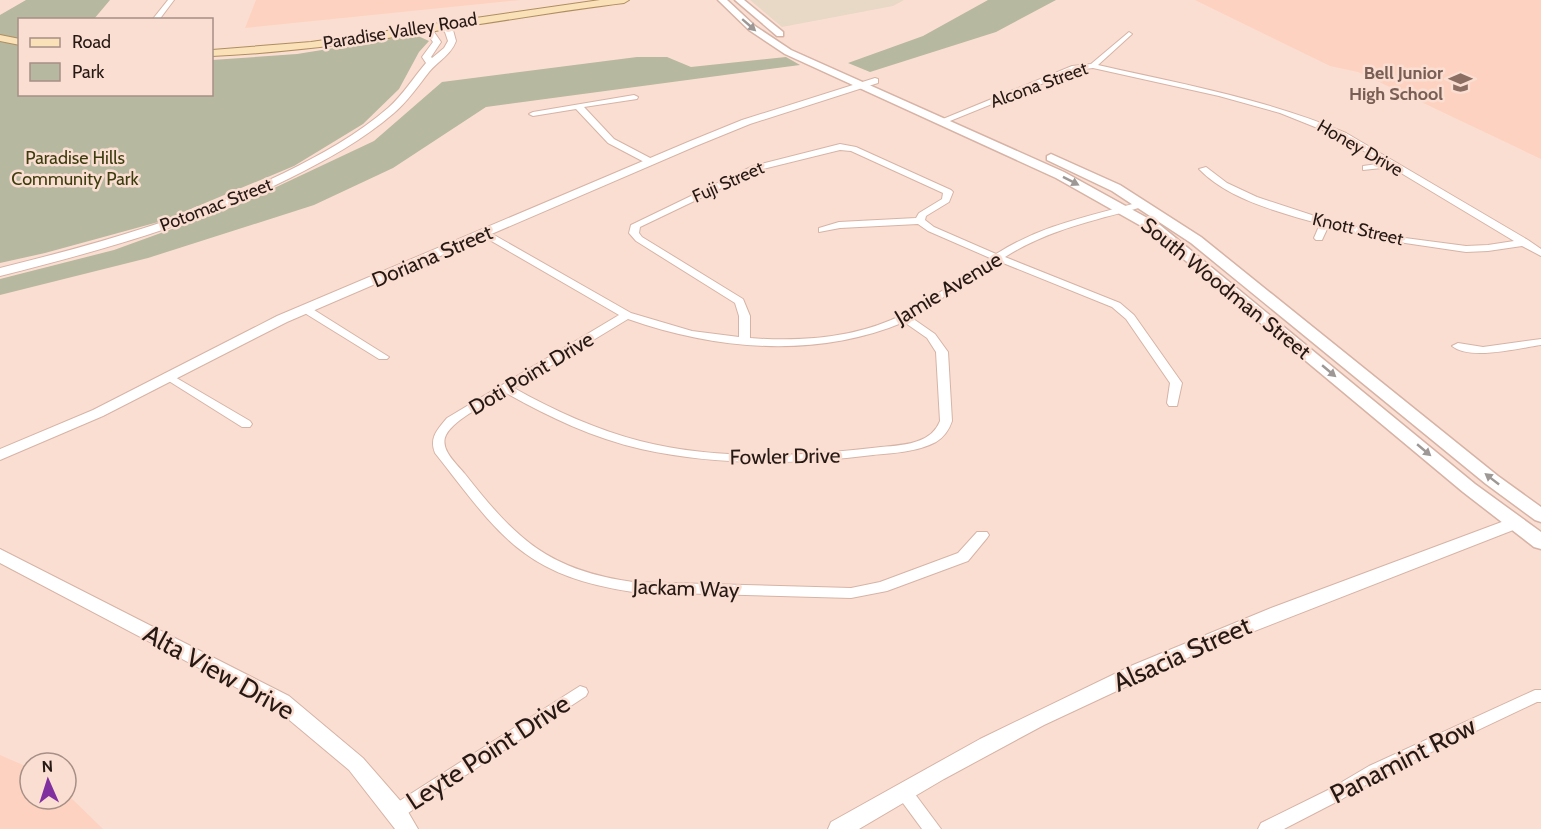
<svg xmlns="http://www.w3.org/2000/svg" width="1541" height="829" font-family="Cabin,sans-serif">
	<rect width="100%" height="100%" fill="#fbded2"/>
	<path fill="#e8d8c6" d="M 750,0 L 904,0 L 893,6 L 782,27 Z"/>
	<g fill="#fdd2c0">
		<path d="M 256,0 L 521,0 L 245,28 Z"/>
		<path d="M 1195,0 L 1541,0 L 1541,159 L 1358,72 L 1330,66 Z"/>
		<path d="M 0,755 L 30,768 L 30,799 L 66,799 L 66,793 L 103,829 L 0,829 Z"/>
	</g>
	<g fill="#b6b89f">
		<path d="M 26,0 L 110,0 L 94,19 L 20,20 L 20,94 L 212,94 L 212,60 L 297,54 L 409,36 L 418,36 L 429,41 L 419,52 L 399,89 L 363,124 L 294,166 L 162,221 L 45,253 L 0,263 L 0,15 Z"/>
		<path d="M 988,0 L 1056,0 L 996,32 L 870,72 L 848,63 L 923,36 Z"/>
		<path d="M 637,57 L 667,57 L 691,67 L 786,57 L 800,65 L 486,107 L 393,168 L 314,205 L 148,258 L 0,295 L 0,279 L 114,250 L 238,205 L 374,141 L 442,82 Z"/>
	</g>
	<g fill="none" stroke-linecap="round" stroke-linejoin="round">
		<defs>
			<g id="minor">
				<path d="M 168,0 L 174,0 L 159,20 L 152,20 Z"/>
				<path d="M 1129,32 L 1132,34 L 1131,35 L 1098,65 C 1182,84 1266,99 1346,133 L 1528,240 L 1541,249 L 1541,256 L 1522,246 L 1488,251 L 1466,252 L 1405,243 L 1328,227 L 1322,240 L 1316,240 L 1314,238 L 1320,224 C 1279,212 1229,200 1199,169 L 1206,167 L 1227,183 L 1257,197 L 1330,221 L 1405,238 L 1466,246 L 1488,245 L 1514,241 L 1391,167 L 1363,170 L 1363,166 L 1384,163 L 1340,137 L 1280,113 L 1219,96 L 1093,68 L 1076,70 L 945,123 L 938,121 L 1072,66 L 1091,64 Z"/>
				<path d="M 634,95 L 638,97 L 637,99 L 584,107 L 614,139 L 654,160 L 654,164 L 648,164 L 608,143 L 576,109 L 533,116 L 529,114 L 533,112 Z"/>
				<path d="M 840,144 L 856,147 L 951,190 L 953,192 L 949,202 L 926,216 L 925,220 L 934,227 L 996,254 C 1041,225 1090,216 1140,202 L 1146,202 L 1146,206 C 1097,220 1049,229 1005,257 L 1120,303 L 1134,315 L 1182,383 L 1177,406 L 1169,406 L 1167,403 L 1170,383 L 1126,319 L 1112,307 L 998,261 L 912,318 L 935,334 L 948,352 L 952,421 C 949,430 944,437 936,442 C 917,452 894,453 873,455 C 795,465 718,466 641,449 C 592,438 549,417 506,393 C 489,403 455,418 446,435 C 439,449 457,464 465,474 C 516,539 548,570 633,582 L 851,588 L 880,582 L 958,553 L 977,532 L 987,532 L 989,535 L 987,538 L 968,561 L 887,591 L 851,598 L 633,592 C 522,576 499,534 435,453 C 429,438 437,430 447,418 L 619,315 L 481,235 L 481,231 L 487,231 L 631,313 L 692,331 L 739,337 L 739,316 L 735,303 L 636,241 L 629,233 L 631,225 L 753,166 ZM 840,150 L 851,151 L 943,193 L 942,199 L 919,213 L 916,218 L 839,222 L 819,228 L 819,232 L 840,228 L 918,224 L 928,231 L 990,258 C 961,276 934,299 904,314 C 857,338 801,342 750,338 L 750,316 L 743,299 L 642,237 L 639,233 L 640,227 L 759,170 ZM 628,319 C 716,350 816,359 904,322 L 927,338 L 936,352 L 940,421 C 930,447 895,445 872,448 C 795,457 715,460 640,441 C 595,429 555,411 514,388 Z"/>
				<path d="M 307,307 L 311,308 L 389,357 L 387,359 L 379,359 L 303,312 L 302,310 Z"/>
				<path d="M 1541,339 L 1541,345 C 1519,348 1470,361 1452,346 L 1458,343 L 1483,347 Z"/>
				<path d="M 168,373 L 250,421 L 252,424 L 250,427 L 242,427 L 164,378 L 162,376 L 164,374 Z"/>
				<path d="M 580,686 L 586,688 L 588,692 L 586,696 L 402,817 L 396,820 L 390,817 L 387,812 L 390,807 Z"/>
				<path d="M 1535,690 L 1541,690 L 1541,702 L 1537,702 L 1381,776 L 1342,799 L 1284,829 L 1258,829 L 1261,823 L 1330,789 L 1369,766 Z"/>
				<path d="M 903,784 L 909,786 L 941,829 L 922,829 L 894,791 L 897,786 Z"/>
			</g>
			<g id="tertiary">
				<path d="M 435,23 L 453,30 L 456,41 C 451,55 438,61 429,72 C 418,86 408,101 394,113 C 363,140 326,160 290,178 C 198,224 99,251 0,276 L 0,268 C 97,244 193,217 284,173 C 320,155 357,135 388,108 C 403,95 413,78 426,63 L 422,57 L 433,42 L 426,32 ZM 437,29 L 445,32 L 448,41 L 444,48 L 432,58 L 431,57 L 441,42 L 434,32 Z"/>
				<path d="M 875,78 L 878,79 L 878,83 L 750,124 L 696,146 L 287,322 L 103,416 L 0,460 L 0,449 L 93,410 L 277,316 L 688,142 L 742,120 Z"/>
				<path d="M 1515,517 L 1521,519 L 1523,523 L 1521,527 L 1198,653 L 1044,725 L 944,779 L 859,829 L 828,829 L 831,822 L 980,739 L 1133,665 L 1271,608 Z"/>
				<path d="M 0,549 L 289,696 L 363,758 L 404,805 L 418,829 L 395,829 L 349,770 L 275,708 L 0,563 Z"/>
			</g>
			<g id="secondary">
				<path d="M 718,0 L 727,0 L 755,26 L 791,50 L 1064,172 L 1160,225 L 1475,484 L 1541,532 L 1541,549 L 1534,547 L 1463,492 L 1150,231 L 1056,178 L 785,54 L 749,30 Z"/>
				<path d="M 735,0 L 744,0 L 783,32 L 783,36 L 777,36 Z"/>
				<path d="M 1051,154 L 1120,185 L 1201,237 L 1498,476 L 1541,507 L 1541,522 L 1535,520 L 1486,484 L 1191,243 L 1112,191 L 1047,160 L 1047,156 Z"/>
			</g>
			<g id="primary">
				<path d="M 600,0 L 629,0 L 624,3 C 487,20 350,50 212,56 L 212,50 L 311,42 Z"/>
				<path d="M 0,35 L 20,39 L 20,45 L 0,41 Z"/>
			</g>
		</defs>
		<use href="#minor" stroke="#d6b3a5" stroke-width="2"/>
		<use href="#tertiary" stroke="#d6b3a5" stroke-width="2"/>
		<use href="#secondary" stroke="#d6b3a5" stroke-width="3"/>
		<use href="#primary" stroke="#ae8e60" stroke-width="2"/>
		<use href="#minor" fill="#fff" fill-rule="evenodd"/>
		<use href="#tertiary" fill="#fff" fill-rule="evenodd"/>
		<use href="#secondary" fill="#fff" fill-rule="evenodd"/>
		<use href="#primary" fill="#fae1b8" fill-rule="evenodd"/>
	</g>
	<defs><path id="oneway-solid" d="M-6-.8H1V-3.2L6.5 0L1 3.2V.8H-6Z" transform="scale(1.5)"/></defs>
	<g fill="#9d9895">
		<use href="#oneway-solid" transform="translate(749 25) rotate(41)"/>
		<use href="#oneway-solid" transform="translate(1071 181) rotate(27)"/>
		<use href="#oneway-solid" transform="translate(1329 371) rotate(40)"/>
		<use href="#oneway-solid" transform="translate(1424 450) rotate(40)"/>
		<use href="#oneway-solid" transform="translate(1492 479) rotate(-142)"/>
	</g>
	<defs>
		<symbol id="school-bare" viewBox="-9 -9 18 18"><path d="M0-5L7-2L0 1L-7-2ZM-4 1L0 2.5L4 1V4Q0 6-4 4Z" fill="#8d6e63" stroke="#fbded2" stroke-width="2.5" paint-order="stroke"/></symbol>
	</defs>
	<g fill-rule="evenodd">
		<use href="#school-bare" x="1444" y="66" width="33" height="33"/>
	</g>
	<g text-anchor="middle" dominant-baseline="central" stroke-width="5" stroke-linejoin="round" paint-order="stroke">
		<g font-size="18" fill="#261914" stroke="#fbded2">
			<text transform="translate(400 31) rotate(-9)">Paradise Valley Road</text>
			<text transform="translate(1039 85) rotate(-20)">Alcona Street</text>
			<text transform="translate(1360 148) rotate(30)">Honey Drive</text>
			<text transform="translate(728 182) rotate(-24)">Fuji Street</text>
			<text transform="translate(216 205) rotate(-21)">Potomac Street</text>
			<text transform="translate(1358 229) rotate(13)">Knott Street</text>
		</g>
		<g font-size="18" font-weight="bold" fill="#785e54" stroke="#fbded2" text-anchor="end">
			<text x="1443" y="73">Bell Junior<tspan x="1443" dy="21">High School</tspan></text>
		</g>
		<g font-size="18" fill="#3c3d0e" stroke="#fbded2">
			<text x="75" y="158">Paradise Hills<tspan x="75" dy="21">Community Park</tspan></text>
		</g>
		<g font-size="21" fill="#261914" stroke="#fbded2">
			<text transform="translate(432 256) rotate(-23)">Doriana Street</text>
			<text transform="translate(948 288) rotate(-31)">Jamie Avenue</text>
			<text transform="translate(1226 288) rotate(39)">South Woodman Street</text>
			<text transform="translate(531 373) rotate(-31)">Doti Point Drive</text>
			<text transform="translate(785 456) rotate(-1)">Fowler Drive</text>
			<text transform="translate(686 588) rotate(2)">Jackam Way</text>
		</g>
		<g font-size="26" fill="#261914" stroke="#fbded2">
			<text transform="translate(1182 654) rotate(-24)">Alsacia Street</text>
			<text transform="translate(219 672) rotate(29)">Alta View Drive</text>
			<text transform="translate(488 752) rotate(-33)">Leyte Point Drive</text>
			<text transform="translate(1403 760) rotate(-27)">Panamint Row</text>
		</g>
	</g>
	<rect x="18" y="18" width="195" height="78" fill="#fbded2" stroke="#a68f86" stroke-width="1.5"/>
	<rect x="30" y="38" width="30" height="9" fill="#fae1b8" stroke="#a68f86" stroke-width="1.5"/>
	<text x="72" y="48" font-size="18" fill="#261914">Road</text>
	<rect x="30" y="63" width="30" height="18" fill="#b6b89f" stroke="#a68f86" stroke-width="1.5"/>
	<text x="72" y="78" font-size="18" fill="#261914">Park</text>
	<g transform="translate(48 781) rotate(357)"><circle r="28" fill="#fbded2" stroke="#a68f86" stroke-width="1.5"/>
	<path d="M0-4.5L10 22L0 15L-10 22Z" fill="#8130a0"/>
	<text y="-9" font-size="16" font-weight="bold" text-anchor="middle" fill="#261914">N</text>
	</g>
</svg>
